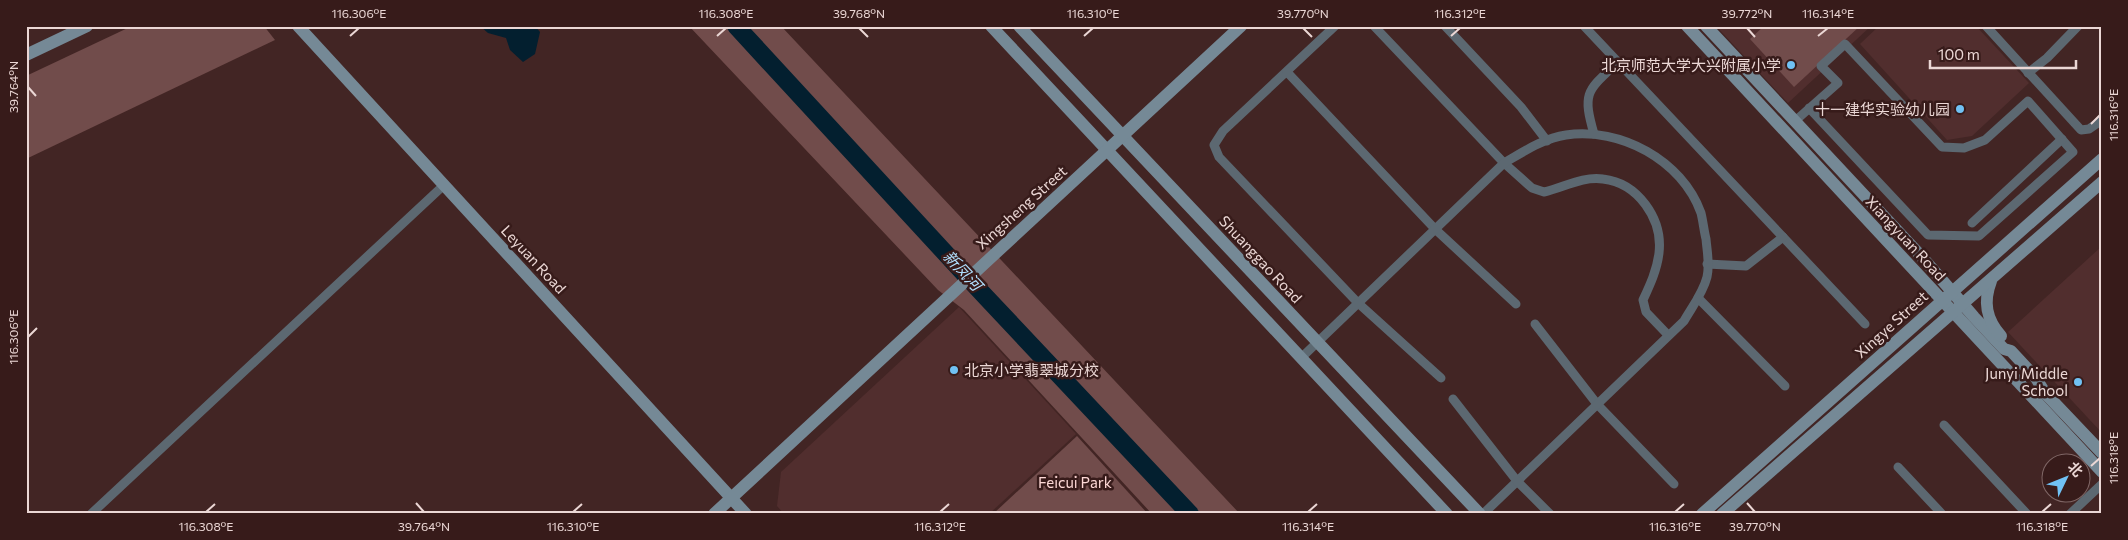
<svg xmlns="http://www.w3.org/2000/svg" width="2128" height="540" font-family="Commissioner,'Noto Sans SC',sans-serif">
	<rect width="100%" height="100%" fill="#422524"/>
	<g fill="#512e2e">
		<path d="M 1716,26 L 1871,26 L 1788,103 Z"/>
		<path d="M 1879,26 L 1976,26 L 2029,83 L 1972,136 L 1947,140 L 1860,44 Z"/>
		<path d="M 2102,246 L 2102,433 L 2008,332 Z"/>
		<path d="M 959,307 L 1076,434 L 989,514 L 784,514 L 777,506 L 781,472 Z"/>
	</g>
	<g fill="#714c4b">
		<path d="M 132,26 L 264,26 L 275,40 L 26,159 L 26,76 Z"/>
		<path d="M 689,26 L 781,26 L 1240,514 L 1152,514 L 964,310 L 938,290 Z"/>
		<path d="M 1764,26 L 1860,26 L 1794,87 L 1750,39 Z"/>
		<path d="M 1077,436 L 1148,514 L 993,514 Z"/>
	</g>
	<path fill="#031f2f" d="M 480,26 L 535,26 L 540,32 L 535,54 L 523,62 L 510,50 L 506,38 L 488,33 Z"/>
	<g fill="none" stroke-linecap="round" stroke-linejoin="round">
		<path stroke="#031f2f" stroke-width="18" d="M 736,26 L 983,294 L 1190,514"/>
		<g stroke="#5c6871" stroke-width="9">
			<path d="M 1335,26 L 1223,131 L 1214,145 L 1219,157 L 1358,303 L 1441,378"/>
			<path d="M 1374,26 L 1504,163 L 1532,188 L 1544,192 C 1563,188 1582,176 1603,179 C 1638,183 1663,219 1659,253 C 1657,270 1650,285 1643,300 L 1646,312 L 1668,335"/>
			<path d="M 1445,26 L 1521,107 L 1547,141"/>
			<path d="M 1584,26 L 1865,324"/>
			<path d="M 1986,26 L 2081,130 L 2089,129 L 2102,120"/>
			<path d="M 1287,72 L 1435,229 L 1516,304"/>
			<path d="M 2028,73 L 2047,58 L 2078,26"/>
			<path d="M 1795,121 L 1838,83 L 1821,66 L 1845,44 L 1942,147 L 1964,148 L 1985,140 L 2028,101 L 2073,152 L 1979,236 L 1928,235 L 1809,108"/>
			<path d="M 1594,134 C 1582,92 1587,91 1618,62"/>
			<path d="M 1972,223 L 2062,139"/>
			<path d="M 1707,264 L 1746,266 L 1783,237"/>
			<path d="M 1698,298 L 1785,386"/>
			<path d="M 1535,324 L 1597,404 L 1674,484"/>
			<path d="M 1301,358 L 1504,163 C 1523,152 1544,138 1566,135 C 1620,127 1682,160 1701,213 C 1703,221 1704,231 1706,239 C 1707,251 1710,265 1707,277 C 1703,293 1692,307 1684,321 L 1483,514"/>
			<path d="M 1453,399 L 1517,481 L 1550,514"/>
			<path d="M 1944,425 L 2027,514"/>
			<path d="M 1898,467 L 1942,514"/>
			<path d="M 91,514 L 444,185"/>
			<path d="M 2070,514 L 2102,484"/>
		</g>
		<g stroke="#758996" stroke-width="12">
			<path d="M 298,26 L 746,514"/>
			<path d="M 991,26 L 1447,514"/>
			<path d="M 1019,26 L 1480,514"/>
			<path d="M 1687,26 L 2102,472"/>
			<path d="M 1706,26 L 1922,257 L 1974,317 L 2004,349 L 2011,351 L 2036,378 L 2045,393 L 2102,453"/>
			<path d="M 26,55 L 87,26"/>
			<path d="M 1991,281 C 1983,302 1986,319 2001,336"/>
			<path d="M 714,514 L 1241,26"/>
			<path d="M 1702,514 L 2102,159"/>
			<path d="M 1722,514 L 2102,182"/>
		</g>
	</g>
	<path fill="none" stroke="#ebd7d5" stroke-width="2" d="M 859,28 L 868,37M 1303,28 L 1312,37M 1747,28 L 1755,37M 350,36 L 359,28M 717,36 L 726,28M 1084,36 L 1093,28M 1451,36 L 1460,28M 1818,36 L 1828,28M 28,87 L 36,96M 2091,124 L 2100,115M 28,337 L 37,328M 2091,466 L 2100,458M 416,503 L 424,512M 1747,503 L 1755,512M 206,512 L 215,504M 573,512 L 582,504M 940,512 L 949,504M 1308,512 L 1317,504M 1675,512 L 1684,504M 2042,512 L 2051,504"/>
	<g fill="#70c1f4" stroke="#371b1a" stroke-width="2">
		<circle cx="1791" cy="65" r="5"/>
		<circle cx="1960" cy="109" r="5"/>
		<circle cx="954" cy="370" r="5"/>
		<circle cx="2078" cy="382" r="5"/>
	</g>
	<g text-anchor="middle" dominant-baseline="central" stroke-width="5" stroke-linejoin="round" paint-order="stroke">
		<g font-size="15" fill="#ebd7d5" stroke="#371b1a" text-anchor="end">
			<text x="1781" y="65">北京师范大学大兴附属小学</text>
			<text x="1950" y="109">十一建华实验幼儿园</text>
			<text x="964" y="370" text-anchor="start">北京小学翡翠城分校</text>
			<text x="2068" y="373">Junyi Middle<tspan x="2068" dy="17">School</tspan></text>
		</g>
		<g font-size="15" fill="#ebd7d5" stroke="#371b1a">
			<text transform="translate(1021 207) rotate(-42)">Xingsheng Street</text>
			<text transform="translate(1906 238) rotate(47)">Xiangyuan Road</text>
			<text transform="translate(534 259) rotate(47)">Leyuan Road</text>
			<text transform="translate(1261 259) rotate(47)">Shuanggao Road</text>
			<text transform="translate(1891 324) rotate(-42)">Xingye Street</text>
		</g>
		<g font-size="15" fill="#fdd8d6" stroke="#371b1a">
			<text x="1075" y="482">Feicui Park</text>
		</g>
		<g font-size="16" font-style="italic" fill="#b0defc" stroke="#371b1a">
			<text transform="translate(963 270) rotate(47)">新凤河</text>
		</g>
	</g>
	<rect width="2128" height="540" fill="none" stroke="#371b1a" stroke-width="55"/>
	<g transform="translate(2066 478) rotate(47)"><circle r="24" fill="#371b1a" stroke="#7f6665"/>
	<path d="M0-4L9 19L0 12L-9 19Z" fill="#70c1f4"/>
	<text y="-8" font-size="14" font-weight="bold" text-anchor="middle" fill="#ebd7d5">北</text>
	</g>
	<path d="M1930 60v8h146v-8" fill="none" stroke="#ebd7d5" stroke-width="2.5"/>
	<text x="1938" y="60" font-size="15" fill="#ebd7d5" stroke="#371b1a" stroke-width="4" paint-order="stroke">100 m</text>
	<rect x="28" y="28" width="2072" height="484" fill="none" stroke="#ebd7d5" stroke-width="2"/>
	<g font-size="12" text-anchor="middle" fill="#ebd7d5">
		<text x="359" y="18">116.306°E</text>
		<text x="726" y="18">116.308°E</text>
		<text x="859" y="18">39.768°N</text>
		<text x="1093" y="18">116.310°E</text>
		<text x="1303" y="18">39.770°N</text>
		<text x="1460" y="18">116.312°E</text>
		<text x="1747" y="18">39.772°N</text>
		<text x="1828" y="18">116.314°E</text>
		<text transform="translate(14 87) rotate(-90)" y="4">39.764°N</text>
		<text transform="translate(2114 115) rotate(-90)" y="4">116.316°E</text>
		<text transform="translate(14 337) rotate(-90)" y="4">116.306°E</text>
		<text transform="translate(2114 458) rotate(-90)" y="4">116.318°E</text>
		<text x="206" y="531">116.308°E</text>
		<text x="424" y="531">39.764°N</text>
		<text x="573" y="531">116.310°E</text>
		<text x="940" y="531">116.312°E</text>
		<text x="1308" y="531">116.314°E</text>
		<text x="1675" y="531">116.316°E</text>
		<text x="1755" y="531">39.770°N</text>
		<text x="2042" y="531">116.318°E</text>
	</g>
</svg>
